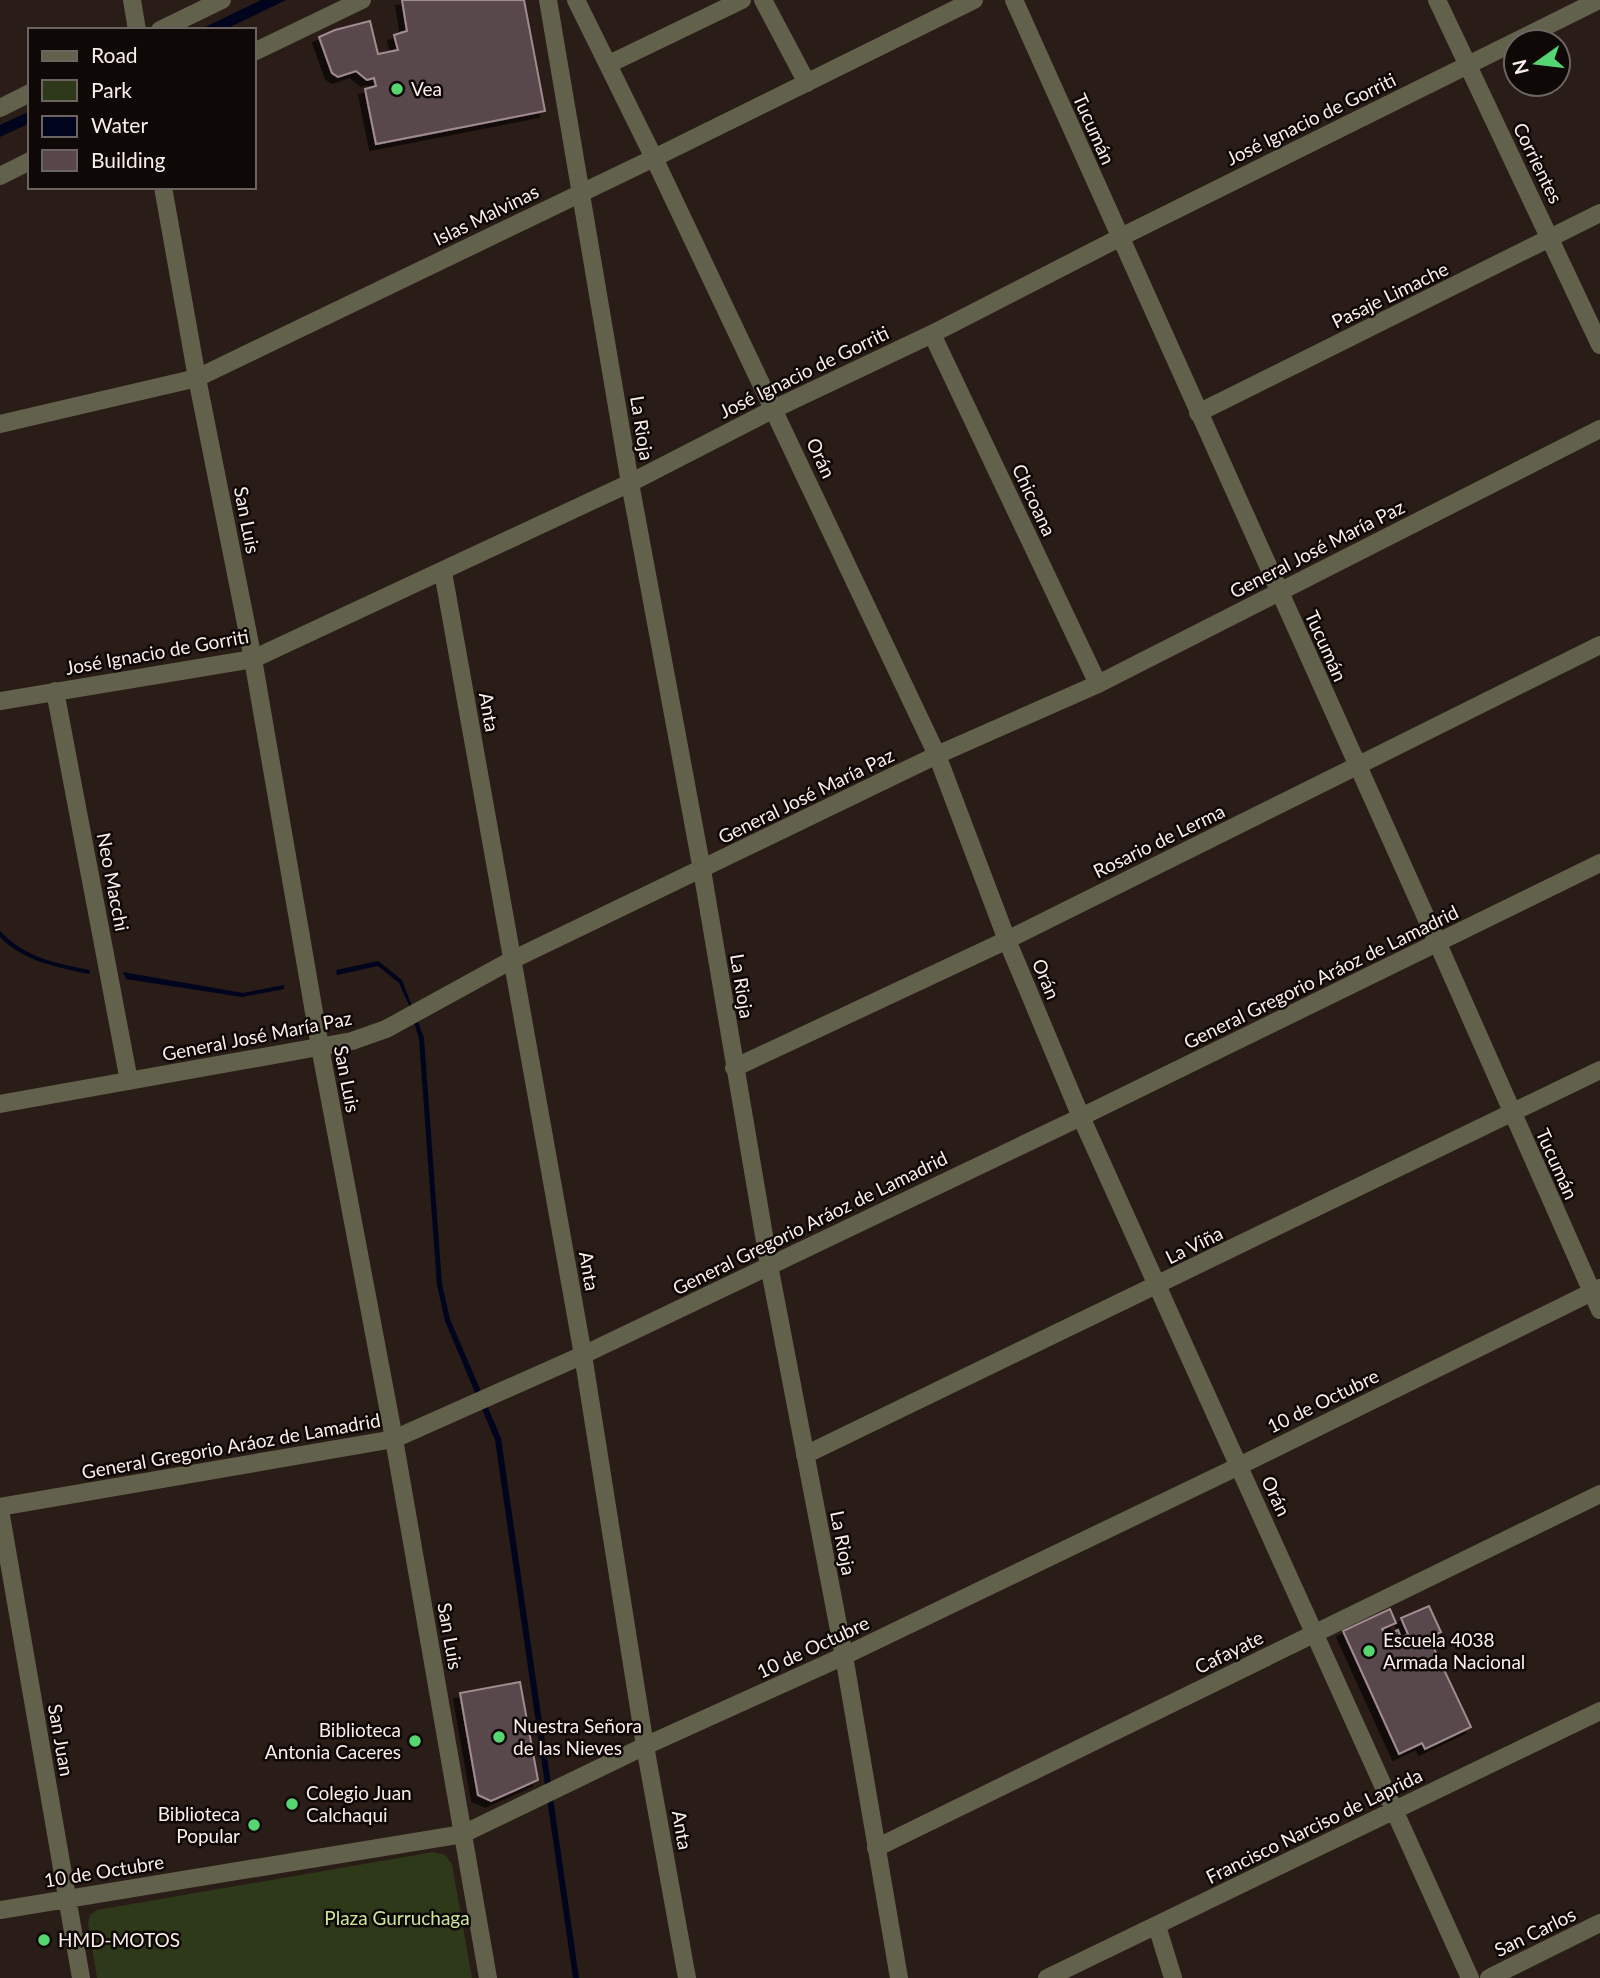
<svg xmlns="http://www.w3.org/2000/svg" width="1600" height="1978" font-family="Lato,sans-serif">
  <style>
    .green { fill: #2e391a }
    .water { fill: #00051d }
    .building { fill: #58464b; stroke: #a08b91; stroke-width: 2; filter: url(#shadow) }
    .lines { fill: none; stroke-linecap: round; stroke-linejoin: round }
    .minor { stroke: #62624c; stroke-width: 18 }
    .tertiary { stroke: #62624c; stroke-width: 18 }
    .poi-dot { fill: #55d671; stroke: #0e0806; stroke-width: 2.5 }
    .labels { text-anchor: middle; stroke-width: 5; stroke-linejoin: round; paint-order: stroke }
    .poi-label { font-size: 19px; fill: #f9eeea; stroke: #0e0806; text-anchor: start }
    .street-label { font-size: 19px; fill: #f9eeea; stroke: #0e0806 }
    .park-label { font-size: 19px; fill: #cbe79a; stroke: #0e0806 }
  </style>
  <defs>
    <filter id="shadow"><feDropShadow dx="-6" dy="6" stdDeviation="0" flood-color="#0009"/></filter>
  </defs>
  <rect width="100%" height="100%" fill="#2a1c16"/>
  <!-- green -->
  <path class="green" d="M433 1852 445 1855 452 1864 472 1978H97L88 1923 90 1915 97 1910Z"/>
  <!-- water -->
  <path class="water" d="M261 0H286L224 30H199Z
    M30 111V123L0 137V125Z
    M0 931C26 958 54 963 90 970L89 974C57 967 24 962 0 937Z
    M378 961 402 980 424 1038 442 1284 450 1319 501 1438 579 1978H573L495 1440 445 1321 437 1285 419 1039 409 1005 399 983 378 966 337 975 336 970Z
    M123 972 243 993 284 985V989L242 997 126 979Z"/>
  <!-- building -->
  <path class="building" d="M402 0H524L545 111 376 144 365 89 376 86 374 78 367 80 356 71 338 77 332 73 319 37 335 30 370 21 378 54 398 50 394 35 407 31Z
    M1429 1606 1441 1632 1429 1638 1471 1727 1425 1749 1422 1743 1399 1754 1343 1631 1390 1609 1396 1623 1382 1629 1386 1636 1398 1630 1401 1638 1408 1634 1401 1618Z
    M520 1682 538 1780 491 1801 478 1795 460 1693Z"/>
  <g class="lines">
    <!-- minor -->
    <path class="minor" d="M548 0 630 483 702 870 769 1265 844 1656 899 1978
      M576 0 654 158 937 755 1007 940 1081 1117 1470 1978
      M763 0 807 83
      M1014 0 1438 944 1600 1310
      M1437 0 1600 345
      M160 30 222 0
      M254 52 362 0
      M609 64 742 0
      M0 108 30 93
      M0 176 30 161
      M932 334 1098 684
      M1198 413 1600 213
      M0 424 197 378 654 158 974 0
      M443 572 583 1355 645 1746 687 1978
      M55 691 129 1081
      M0 701 253 659 630 483 774 409 932 334 1119 238 1599 0
      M734 1068 1007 940 1600 645
      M0 1104 352 1041 386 1029 512 960 937 755 1098 684 1600 429
      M805 1455 1600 1070
      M0 1507 394 1439 583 1355 1081 1117 1600 863
      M0 1510 81 1978
      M876 1848 1600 1494
      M0 1910 463 1834 645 1746 844 1656 1239 1466 1600 1288
      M1157 1926 1173 1978
      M1047 1978 1600 1711
      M1489 1978 1600 1923"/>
    <!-- tertiary -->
    <path class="tertiary" d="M132 0 137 30
      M163 187 197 378 253 659 320 1047 394 1439 488 1978"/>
  </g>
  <!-- markers -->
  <g class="poi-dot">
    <circle cx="397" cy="89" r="7"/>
    <circle cx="1369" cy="1651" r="7"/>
    <circle cx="499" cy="1737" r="7"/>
    <circle cx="415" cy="1741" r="7"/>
    <circle cx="292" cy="1804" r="7"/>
    <circle cx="254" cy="1825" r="7"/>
    <circle cx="44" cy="1940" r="7"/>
  </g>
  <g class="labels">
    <!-- poi labels -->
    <g class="poi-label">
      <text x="411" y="96">Vea</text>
      <text x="1383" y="1647">Escuela 4038<tspan x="1383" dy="22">Armada Nacional</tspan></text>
      <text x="513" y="1733">Nuestra Señora<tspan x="513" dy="22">de las Nieves</tspan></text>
      <text x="401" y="1737" text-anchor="end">Biblioteca<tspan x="401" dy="22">Antonia Caceres</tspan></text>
      <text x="306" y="1800">Colegio Juan<tspan x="306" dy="22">Calchaqui</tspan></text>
      <text x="240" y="1821" text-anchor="end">Biblioteca<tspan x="240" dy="22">Popular</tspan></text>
      <text x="58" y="1947">HMD-MOTOS</text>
    </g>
    <!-- street labels -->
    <g class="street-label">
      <text transform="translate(1311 119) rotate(-26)" y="7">José Ignacio de Gorriti</text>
      <text transform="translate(1094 129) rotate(66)" y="7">Tucumán</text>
      <text transform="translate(1538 163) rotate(64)" y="7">Corrientes</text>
      <text transform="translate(486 215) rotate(-26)" y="7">Islas Malvinas</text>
      <text transform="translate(1390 295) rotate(-26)" y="7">Pasaje Limache</text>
      <text transform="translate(804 372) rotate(-26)" y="7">José Ignacio de Gorriti</text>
      <text transform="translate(642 428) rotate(81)" y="7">La Rioja</text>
      <text transform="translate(821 458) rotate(65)" y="7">Orán</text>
      <text transform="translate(1034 500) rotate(65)" y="7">Chicoana</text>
      <text transform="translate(247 520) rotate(79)" y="7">San Luis</text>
      <text transform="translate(1317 549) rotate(-27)" y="7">General José María Paz</text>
      <text transform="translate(1326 646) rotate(66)" y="7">Tucumán</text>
      <text transform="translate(157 652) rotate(-10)" y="7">José Ignacio de Gorriti</text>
      <text transform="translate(489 712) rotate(80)" y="7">Anta</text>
      <text transform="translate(806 796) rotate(-26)" y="7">General José María Paz</text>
      <text transform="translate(1159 841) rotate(-26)" y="7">Rosario de Lerma</text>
      <text transform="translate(113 882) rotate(79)" y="7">Neo Macchi</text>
      <text transform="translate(1321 977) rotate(-26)" y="7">General Gregorio Aráoz de Lamadrid</text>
      <text transform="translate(1046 979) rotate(67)" y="7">Orán</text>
      <text transform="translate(742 986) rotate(81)" y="7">La Rioja</text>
      <text transform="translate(257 1036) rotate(-11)" y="7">General José María Paz</text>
      <text transform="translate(347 1079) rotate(79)" y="7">San Luis</text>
      <text transform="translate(1557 1164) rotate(66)" y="7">Tucumán</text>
      <text transform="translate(810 1223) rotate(-26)" y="7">General Gregorio Aráoz de Lamadrid</text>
      <text transform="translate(1194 1245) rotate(-26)" y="7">La Viña</text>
      <text transform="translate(589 1271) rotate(80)" y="7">Anta</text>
      <text transform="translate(1323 1401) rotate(-26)" y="7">10 de Octubre</text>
      <text transform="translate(231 1446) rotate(-10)" y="7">General Gregorio Aráoz de Lamadrid</text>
      <text transform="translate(1276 1496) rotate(65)" y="7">Orán</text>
      <text transform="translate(843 1543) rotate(79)" y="7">La Rioja</text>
      <text transform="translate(450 1636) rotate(80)" y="7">San Luis</text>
      <text transform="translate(813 1647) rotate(-25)" y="7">10 de Octubre</text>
      <text transform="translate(1229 1652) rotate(-26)" y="7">Cafayate</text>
      <text transform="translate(61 1740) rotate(80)" y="7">San Juan</text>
      <text transform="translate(1314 1826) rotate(-26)" y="7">Francisco Narciso de Laprida</text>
      <text transform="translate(682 1830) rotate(80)" y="7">Anta</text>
      <text transform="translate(104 1871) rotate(-9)" y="7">10 de Octubre</text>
      <text transform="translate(1535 1932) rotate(-26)" y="7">San Carlos</text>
    </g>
    <!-- park labels -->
    <g class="park-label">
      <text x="397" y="1925">Plaza Gurruchaga</text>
    </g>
  </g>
  <!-- legend -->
  <rect x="28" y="28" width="228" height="161" fill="#0e0806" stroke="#6c6461" stroke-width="2"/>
  <rect x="42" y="51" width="35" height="10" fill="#62624c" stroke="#6c6461" stroke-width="2"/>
  <text x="91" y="63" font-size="21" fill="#f9eeea">Road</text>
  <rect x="42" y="80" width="35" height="21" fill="#2e391a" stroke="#6c6461" stroke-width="2"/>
  <text x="91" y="98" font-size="21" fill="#f9eeea">Park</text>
  <rect x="42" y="116" width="35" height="21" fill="#00051d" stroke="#6c6461" stroke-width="2"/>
  <text x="91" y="133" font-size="21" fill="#f9eeea">Water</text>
  <rect x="42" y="150" width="35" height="21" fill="#58464b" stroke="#6c6461" stroke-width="2"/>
  <text x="91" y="168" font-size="21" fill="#f9eeea">Building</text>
  <!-- north arrow -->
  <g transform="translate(1537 63) rotate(256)"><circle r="33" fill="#0e0806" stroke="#6c6461" stroke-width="2"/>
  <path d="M0-5L12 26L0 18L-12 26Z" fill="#55d671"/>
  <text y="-10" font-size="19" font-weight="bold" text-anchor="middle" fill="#f9eeea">N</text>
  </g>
</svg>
